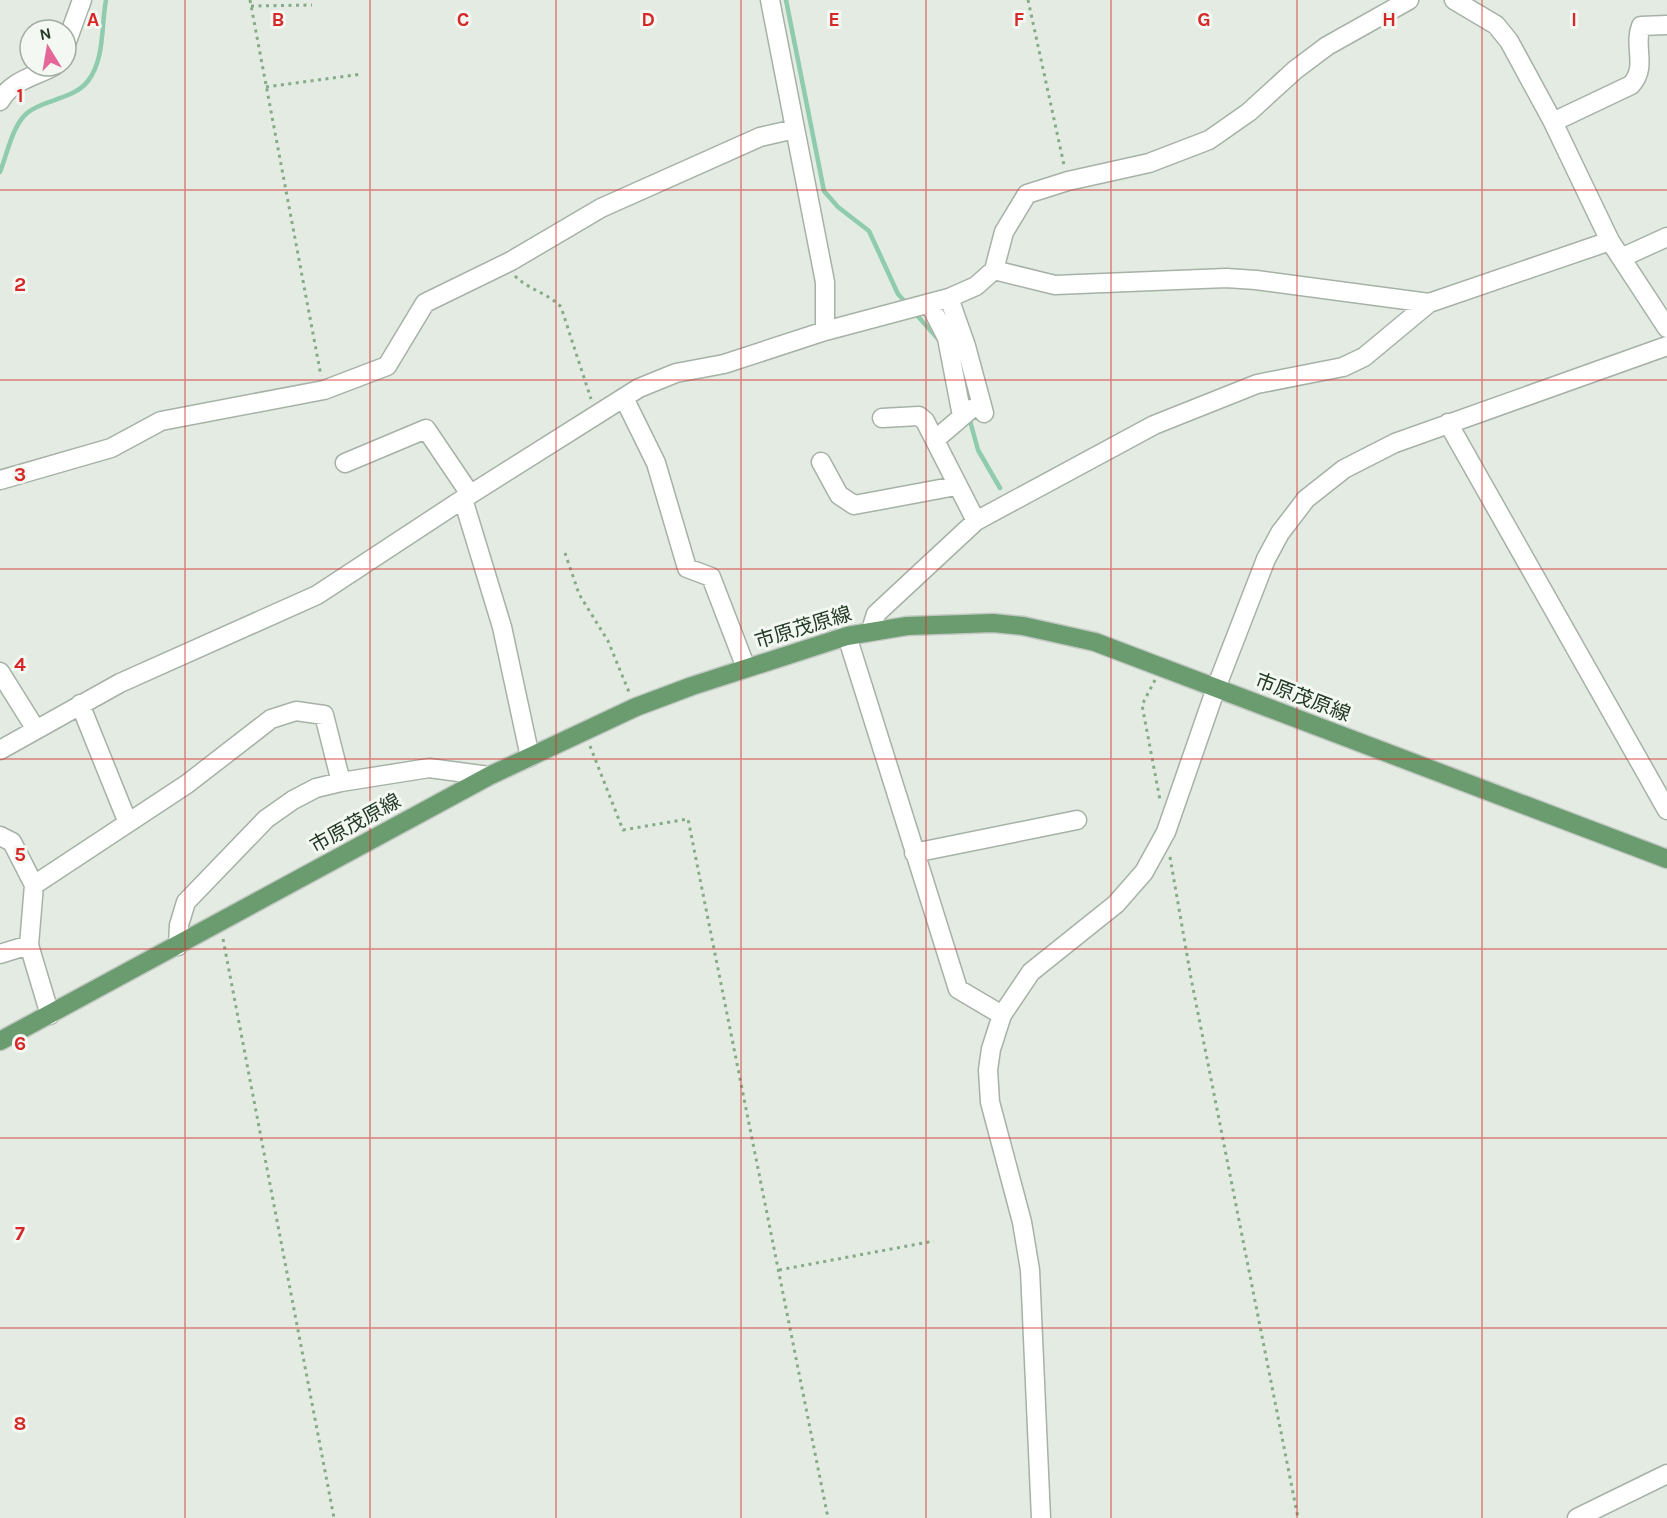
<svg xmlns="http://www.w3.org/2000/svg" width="1667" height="1518" font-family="Karla,'Noto Sans JP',sans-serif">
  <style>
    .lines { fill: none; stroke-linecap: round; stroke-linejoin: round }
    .stream { stroke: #8fcbad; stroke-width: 4.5 }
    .minor-casing { stroke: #a6b2a6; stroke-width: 21 }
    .major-casing { stroke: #c2c8c2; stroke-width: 21 }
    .path { stroke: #85ab87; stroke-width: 3; stroke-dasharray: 3 4.5; stroke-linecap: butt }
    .minor { stroke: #fff; stroke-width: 18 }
    .major { stroke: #6a9c6f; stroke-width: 18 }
    .grid { fill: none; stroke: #d62828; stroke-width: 1.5; stroke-opacity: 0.55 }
    .labels { text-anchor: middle; stroke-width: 6; stroke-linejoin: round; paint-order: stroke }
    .street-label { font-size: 20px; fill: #243a26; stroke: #f3f8f2 }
    .grid-label { font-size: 20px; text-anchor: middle; font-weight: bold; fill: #d62828; stroke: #f3f8f2; stroke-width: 6; stroke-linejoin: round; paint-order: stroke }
  </style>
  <rect width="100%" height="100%" fill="#e3ebe2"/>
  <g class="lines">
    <!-- stream -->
    <path class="stream" d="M786 0 824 191 838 207 869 231 898 294 907 304
      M0 172C7 155 12 126 27 113 44 99 73 100 88 81 105 59 101 26 106 0
      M915 313 939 340
      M969 417 978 450 1000 488"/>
    <defs>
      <path id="minor" d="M770 0 825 282V331
        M1454 0 1496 25 1509 41 1553 122 1610 241 1667 328
        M66 44 82 0
        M0 101C12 80 34 77 54 66
        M1553 122 1631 85C1648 67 1633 46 1641 26L1667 25
        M1621 258 1667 237
        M994 270 1055 285 1226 278 1256 280 1429 303
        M949 298 966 346 984 413
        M929 303 947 338 962 416
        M624 398 656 463 687 568 711 577 746 668
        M882 418 919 416 925 421 976 521
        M1448 423 1667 810
        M936 439 971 409
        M821 462 839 495 854 505 956 486
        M345 463 426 429 470 494
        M0 480 111 448 161 421 324 390 387 366 425 303 511 261 601 208 760 137 795 129
        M463 499 502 627 530 757
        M871 630 876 614 976 521 1154 425 1257 384 1343 367 1364 357 1429 303 1610 241
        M847 636 958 989 1002 1015
        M0 672 35 728
        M80 704 128 823
        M0 750 120 683 317 595 463 499 639 388 676 373 724 364 825 331 949 298 976 286 994 270 1004 232 1027 194 1068 181 1149 163 1209 140 1249 112 1295 70 1327 46 1409 0
        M0 836 12 842 34 885
        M914 853 1077 820
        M178 946 179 925 186 902 266 819 293 800 316 788 341 782 429 768 489 776
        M0 954 29 945
        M50 1015 29 945 34 885 187 784 271 719 296 711 324 715 341 782
        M1041 1518 1030 1270 1022 1222 990 1102 988 1070 991 1049 1002 1015 1031 972 1116 904 1144 872 1166 832 1216 688 1266 559 1280 533 1306 499 1344 469 1395 443 1667 346
        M1577 1518 1667 1474"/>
      <path id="major" d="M0 1041 489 776 636 707 692 686 847 636 907 626 993 623 1023 626 1095 642 1667 859"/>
    </defs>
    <!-- minor casing -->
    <use href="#minor" class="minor-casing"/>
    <!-- major casing -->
    <use href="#major" class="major-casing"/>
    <!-- path -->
    <path class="path" d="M250 0 321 376
      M1028 0 1064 165
      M251 6 312 5
      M266 87 362 74
      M515 276C529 290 548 293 561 307L591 399
      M565 553 579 594 608 641 629 692
      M1155 680 1142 705 1160 800
      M590 746 623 830 688 819 828 1518
      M1170 857 1191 978 1298 1518
      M223 939 334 1518
      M779 1270 934 1241"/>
    <!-- minor -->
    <use href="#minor" class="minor"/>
    <!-- major -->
    <use href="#major" class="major"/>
  </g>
  <!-- grid -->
  <path class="grid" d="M185 0V1518M370 0V1518M556 0V1518M741 0V1518M926 0V1518M1111 0V1518M1297 0V1518M1482 0V1518M0 190H1667M0 380H1667M0 569H1667M0 759H1667M0 949H1667M0 1138H1667M0 1328H1667"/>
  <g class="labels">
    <!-- street labels -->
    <g class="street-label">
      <text transform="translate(803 627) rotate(-17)" y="7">市原茂原線</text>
      <text transform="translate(1303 697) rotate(21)" y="7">市原茂原線</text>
      <text transform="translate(355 823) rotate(-29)" y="7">市原茂原線</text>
    </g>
  </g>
  <g class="grid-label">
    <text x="93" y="26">A</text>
    <text x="278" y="26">B</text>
    <text x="463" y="26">C</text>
    <text x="648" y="26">D</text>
    <text x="834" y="26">E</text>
    <text x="1019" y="26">F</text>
    <text x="1204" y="26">G</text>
    <text x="1389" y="26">H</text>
    <text x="1574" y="26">I</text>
    <text x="20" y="102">1</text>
    <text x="20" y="291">2</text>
    <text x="20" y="481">3</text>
    <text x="20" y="671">4</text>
    <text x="20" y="861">5</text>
    <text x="20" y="1050">6</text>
    <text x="20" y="1240">7</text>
    <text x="20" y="1430">8</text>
  </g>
  <!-- north arrow -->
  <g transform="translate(48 48) rotate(349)"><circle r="28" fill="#f3f8f2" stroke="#a0aca0" stroke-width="1.5"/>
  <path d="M0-4.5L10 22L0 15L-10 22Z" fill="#e56699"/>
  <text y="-9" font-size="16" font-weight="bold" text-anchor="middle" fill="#243a26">N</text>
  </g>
</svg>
